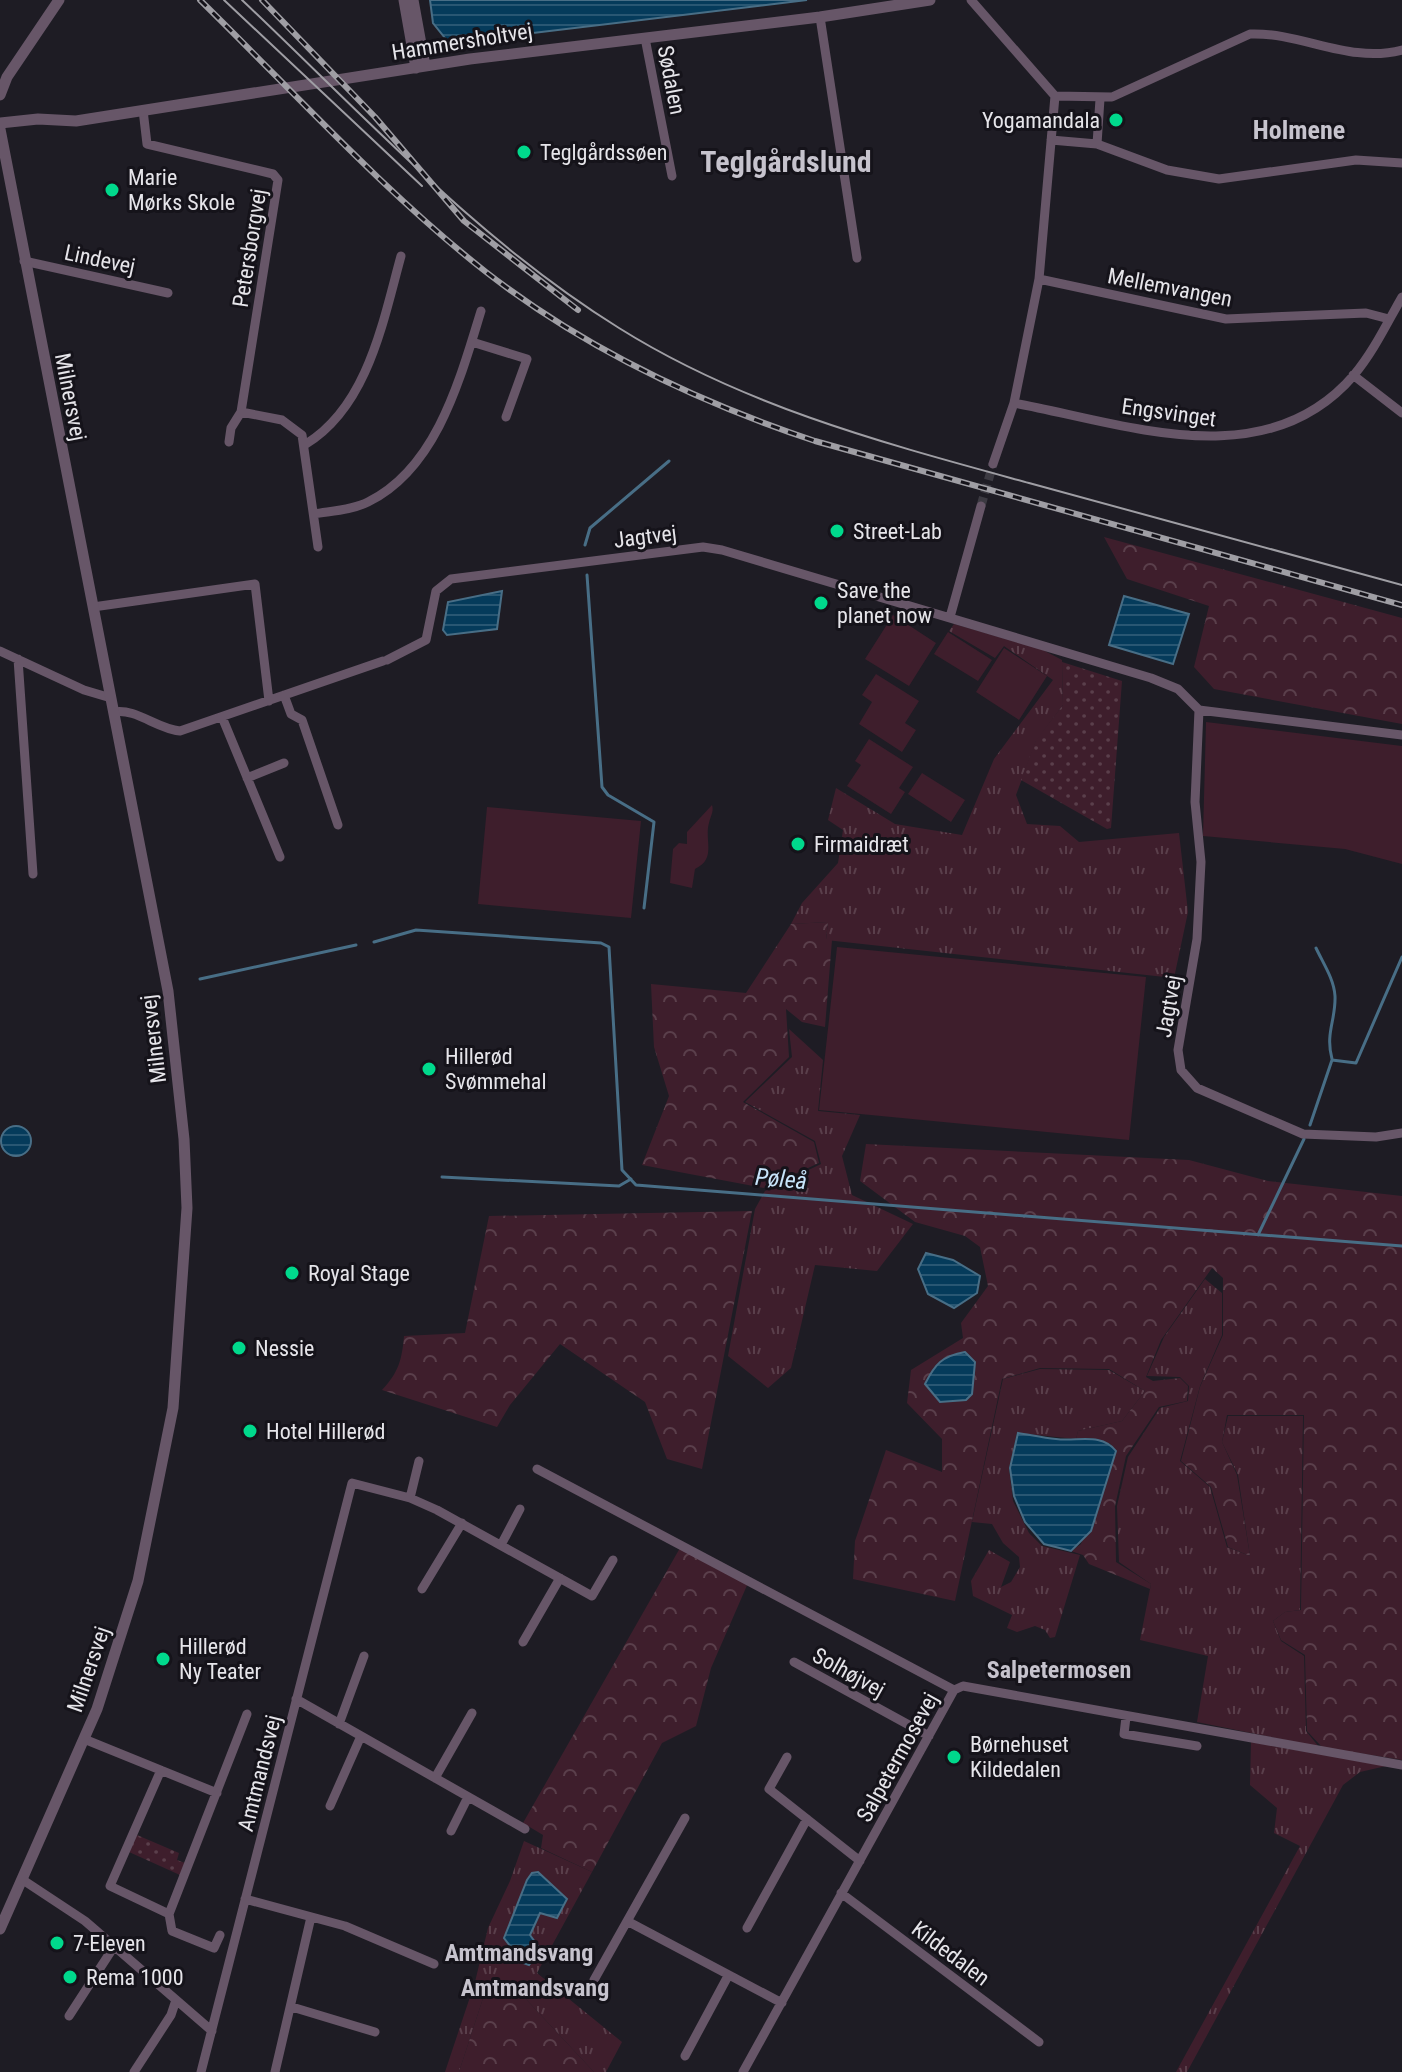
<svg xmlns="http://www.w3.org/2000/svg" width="1402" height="2072" font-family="'Roboto Condensed',sans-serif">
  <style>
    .grass { fill: url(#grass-tufts) }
    .forest { fill: url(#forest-crowns) }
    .park { fill: url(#park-dots) }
    .garden { fill: #3e1e2c }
    .water { fill: url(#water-rules); stroke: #486e86; stroke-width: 2 }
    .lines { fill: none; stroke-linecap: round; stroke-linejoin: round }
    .stream { stroke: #486e86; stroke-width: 3 }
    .minor-tunnel { stroke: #3c3a42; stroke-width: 9; stroke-dasharray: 9 4.5; stroke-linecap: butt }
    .minor { stroke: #675668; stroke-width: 9 }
    .tertiary { stroke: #675668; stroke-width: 11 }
    .tram { stroke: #9f9ea4; stroke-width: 2 }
    .rail-casing { stroke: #9f9ea4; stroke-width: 6 }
    .rail { stroke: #15131a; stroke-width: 3; stroke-dasharray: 9; stroke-linecap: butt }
    .poi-dot { fill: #00d98c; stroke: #15131a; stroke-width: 3 }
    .labels { text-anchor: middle; stroke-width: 6; stroke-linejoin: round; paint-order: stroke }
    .street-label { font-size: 22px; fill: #e6e5ea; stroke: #15131a }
    .poi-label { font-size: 22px; fill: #e6e5ea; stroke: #15131a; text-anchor: start }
    .water-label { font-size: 24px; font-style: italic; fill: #c8e5fb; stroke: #15131a }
    .neighbourhood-label { font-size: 24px; font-weight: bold; fill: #c6c3cd; stroke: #15131a }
    .quarter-label { font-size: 26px; font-weight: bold; fill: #c6c3cd; stroke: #15131a }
    .district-label { font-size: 30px; font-weight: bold; fill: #c6c3cd; stroke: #15131a }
  </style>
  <defs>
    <pattern id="grass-tufts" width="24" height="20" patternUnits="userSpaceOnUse" patternTransform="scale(2)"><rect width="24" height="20" fill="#3e1e2c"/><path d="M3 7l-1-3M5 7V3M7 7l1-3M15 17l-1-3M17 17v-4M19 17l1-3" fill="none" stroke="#5a3f4b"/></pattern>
    <pattern id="forest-crowns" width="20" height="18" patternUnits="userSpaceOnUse" patternTransform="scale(2)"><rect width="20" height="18" fill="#3e1e2c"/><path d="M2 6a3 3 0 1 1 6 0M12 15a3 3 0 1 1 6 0" fill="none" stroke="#5a3f4b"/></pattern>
    <pattern id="park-dots" width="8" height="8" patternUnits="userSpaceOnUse" patternTransform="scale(2)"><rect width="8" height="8" fill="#3e1e2c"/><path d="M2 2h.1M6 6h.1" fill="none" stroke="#5a3f4b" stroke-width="1.8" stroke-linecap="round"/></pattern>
    <pattern id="water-rules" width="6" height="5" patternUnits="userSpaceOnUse" patternTransform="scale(2)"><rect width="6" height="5" fill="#053b5b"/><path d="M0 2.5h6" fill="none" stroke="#295773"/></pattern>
  </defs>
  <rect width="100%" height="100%" fill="#1e1c24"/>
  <!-- grass -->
  <path class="grass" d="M954 624 1041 649 1062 660 1063 705 1036 741 1016 795 1027 824 1060 826 1079 842 1179 833 1188 912 1174 978 826 940 828 922 791 924 802 903 838 863 843 830 828 820 836 788 895 824 962 835 994 759 1053 680 1004 646 995 658 949 631Z
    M789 1029 823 1060 818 1111 860 1115 842 1156 852 1195 913 1224 877 1271 815 1265 791 1368 768 1388 728 1356 755 1209 765 1191 821 1164 815 1141 745 1102 792 1057Z
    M1205 1279 1222 1293V1335L1200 1386 1180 1461 1210 1487 1227 1547 1250 1556 1238 1475 1222 1442 1228 1416H1303L1300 1610 1285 1612 1273 1621 1281 1641 1304 1656 1306 1731 1319 1747 1197 1722 1208 1656 1140 1640 1151 1584 1119 1562 1117 1506 1128 1457 1160 1408 1188 1401 1189 1386 1180 1377 1147 1376 1164 1337Z
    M1040 1369 1109 1370 1145 1391 1122 1421 1078 1431 1076 1439 1017 1433 1009 1468 1013 1501 1029 1533 1042 1546 1080 1555 1055 1637 1050 1638 1045 1630 1035 1626 1017 1632 1007 1628 1012 1615 973 1596 971 1581 989 1550 1010 1562 1001 1587 1011 1582 1020 1567 1019 1557 1003 1543 992 1524 972 1522 1003 1379Z
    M1251 1742 1386 1766 1360 1772 1343 1785 1187 2072H1176L1300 1846 1274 1833 1277 1808 1250 1785Z
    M524 1841 592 1872 537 1973 622 2042 606 2072H594L509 1981 487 1986 459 2072H445L475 1982 488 1928 510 1881Z"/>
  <!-- forest -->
  <path class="forest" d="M1104 537 1402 618V724L1214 689 1194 667 1209 606 1127 579Z
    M828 922 826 939 832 940 825 1027 802 1022 786 1009 789 1057 743 1102 814 1142 819 1163 764 1188 642 1165 669 1096 654 1047 651 984 746 993 791 924Z
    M866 1144 1189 1160 1268 1181 1402 1196V1760L1322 1747 1307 1731 1305 1655 1281 1640 1273 1621 1285 1612 1301 1610 1304 1415H1227L1222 1442 1237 1475 1250 1556 1228 1547 1211 1487 1181 1461 1200 1387 1223 1335V1278L1212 1268 1161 1340 1146 1377 1153 1381 1180 1378 1188 1386 1187 1401 1159 1407 1126 1456 1115 1506 1116 1562 1151 1584 1150 1589 1089 1564 1083 1555 1071 1551 1081 1544 1111 1444 1091 1438 1076 1439 1078 1431 1122 1421 1145 1391 1109 1369 1040 1368 1002 1379 955 1601 853 1579 855 1541 886 1450 942 1472V1439L907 1403 911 1370 963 1338 961 1323 988 1286 980 1247 965 1236 915 1222 860 1181Z
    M752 1211 702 1469 667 1459 645 1402 560 1344 510 1405 497 1427 382 1390C399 1372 402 1359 404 1336L465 1333 489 1216Z
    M680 1548 748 1583 711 1668 696 1726 662 1743 592 1872 541 1848 543 1835 523 1823Z
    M509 1981 594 2072H459L487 1986Z"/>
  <!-- park -->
  <path class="park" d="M1062 662 1122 681 1111 828 1107 829 1021 780 1036 740 1063 705Z
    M137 1835 179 1853 177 1860 185 1863 180 1875 129 1852Z"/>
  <!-- garden -->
  <path class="garden" d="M893 615 936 643 909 686 865 659Z
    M948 632 992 660 978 681 934 654Z
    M1004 648 1047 676 1019 720 976 692Z
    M876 674 919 701 905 723 916 730 902 752 859 724 872 702 862 695Z
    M1206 722 1402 746V864L1345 849 1203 836Z
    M869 739 913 767 899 788 905 792 891 814 847 786 861 765 855 761Z
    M922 773 965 800 951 822 908 794Z
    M712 805C714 811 711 815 709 823 704 840 717 859 695 869L692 888 670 883 673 849 679 843 687 844V832Z
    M487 807 641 821 631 918 478 904Z
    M837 947 1146 977 1129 1140 819 1110Z"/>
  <!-- water -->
  <path class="water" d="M430 0H807L449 43 433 23Z
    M502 591 497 629 447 635 443 630 448 602Z
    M1124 596 1189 614 1173 664 1109 645Z
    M1 1141a15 15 0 1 1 30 0a15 15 0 1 1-30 0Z
    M926 1253 953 1260 980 1276 977 1293 954 1308 928 1294 918 1269Z
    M965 1352 975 1362 972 1394 966 1400 940 1402 925 1384C935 1364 942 1356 965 1352Z
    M1018 1433C1031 1435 1043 1438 1056 1439 1077 1442 1101 1432 1116 1451L1091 1531 1071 1551 1044 1544 1025 1522 1014 1496 1010 1468Z
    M538 1872 567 1899 557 1918 540 1913 530 1935 540 1949 529 1965 523 1963 504 1938 527 1880 532 1873Z"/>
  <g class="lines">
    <!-- stream -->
    <path class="stream" d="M585 545 590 528 669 461
      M587 575 602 787 608 795 654 822 644 908
      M374 942 416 930 601 943 609 947 622 1170 636 1185 1402 1246
      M1316 948C1323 963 1334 979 1335 996 1336 1020 1325 1033 1332 1059
      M200 979 356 945
      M1310 1125 1332 1060 1356 1063 1402 957
      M442 1177 619 1186 631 1179
      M1258 1235 1304 1139"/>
    <!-- minor-tunnel -->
    <path class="minor-tunnel" d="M981 506 993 464"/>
    <!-- minor -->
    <path class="minor" d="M971 0 1055 96 1039 279 1014 403 993 464
      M820 17 857 258
      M645 38 672 176
      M1055 96 1112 97 1250 34C1302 32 1349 64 1402 50
      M143 110 147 144 273 174 278 180 241 412 231 428 229 442
      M1051 140 1097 144 1167 170 1219 179 1356 160 1402 163
      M1097 144 1100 99
      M24 261 168 293
      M1039 279 1226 319 1366 313 1389 319
      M472 342 527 359 506 417
      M1353 375 1402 413
      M1014 403C1126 424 1266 478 1354 375 1374 351 1387 323 1402 297
      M241 412 282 420 302 435 318 547
      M306 444C368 406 383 321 401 256
      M314 514C331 511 352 510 368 502 437 468 460 379 481 311
      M93 607 255 584 269 701
      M950 617 981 506
      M0 651 84 690 111 698
      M18 659 33 874
      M387 660 426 640 436 591 451 579 703 547 722 550 1151 678 1178 689 1199 710 1402 735
      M284 695 291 714 302 720 338 825
      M1199 710 1195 802 1201 862 1197 939 1178 1050 1181 1070 1197 1088 1303 1134 1376 1137 1402 1133
      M114 712C136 708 157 729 180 731L383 661
      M222 717 280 857
      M247 778 284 763
      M537 1469 954 1690
      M410 1498 419 1461
      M501 1545 520 1509
      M422 1589 462 1523
      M523 1642 560 1578
      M794 1662 929 1736
      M296 1699 525 1829
      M1126 1717 1124 1734 1197 1746
      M339 1724 364 1656
      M84 1739 217 1793
      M787 1757 769 1789 860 1861
      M161 1770 110 1886 169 1914 247 1714
      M435 1778 472 1713
      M330 1806 361 1736
      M451 1831 468 1797
      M23 1880 85 1921 212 2031
      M841 1893 1039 2042
      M245 1899 345 1926 434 1964
      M169 1914 172 1931 214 1948 220 1935
      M627 1921 782 2003
      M747 1928 807 1819
      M594 1980 685 1818
      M292 2007 375 2032
      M69 2016 115 1945
      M685 2056 728 1976
      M134 2072 171 2015 176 2000
      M201 2072 352 1483 410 1498 437 1510 592 1596 613 1560
      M275 2072 311 1917
      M743 2072 954 1690 963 1686 1402 1765"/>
    <!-- tertiary -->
    <path class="tertiary" d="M404 0 416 68
      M413 0 425 66
      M0 95 7 77 59 0
      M0 123 38 119 76 121 470 59 820 17 930 0
      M0 129 168 991 184 1139 187 1208 173 1408 138 1581 97 1709 0 1929"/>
    <!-- tram -->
    <path class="tram" d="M224 0 422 186
      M242 0C363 114 477 240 619 328 745 407 887 444 1029 483 1153 517 1278 551 1402 585"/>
    <defs>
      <path id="rail" d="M200 0C293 91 384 192 486 272 584 348 698 402 815 441L1402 605
        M262 0 375 117 464 221 578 310"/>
    </defs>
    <!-- rail casing -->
    <use href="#rail" class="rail-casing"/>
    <!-- rail -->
    <use href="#rail" class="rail"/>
  </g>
  <!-- markers -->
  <g class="poi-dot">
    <circle cx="1116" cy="120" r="8"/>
    <circle cx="524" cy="152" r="8"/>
    <circle cx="112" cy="190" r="8"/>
    <circle cx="837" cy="531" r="8"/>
    <circle cx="821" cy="603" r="8"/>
    <circle cx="798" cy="844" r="8"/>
    <circle cx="429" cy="1069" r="8"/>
    <circle cx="292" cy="1273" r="8"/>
    <circle cx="239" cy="1348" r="8"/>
    <circle cx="250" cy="1431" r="8"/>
    <circle cx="163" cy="1659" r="8"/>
    <circle cx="954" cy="1757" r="8"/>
    <circle cx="57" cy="1943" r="8"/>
    <circle cx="70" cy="1977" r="8"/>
  </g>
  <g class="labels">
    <!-- street labels -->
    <g class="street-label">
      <text transform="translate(462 41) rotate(-9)" y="8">Hammersholtvej</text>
      <text transform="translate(672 80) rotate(79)" y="8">Sødalen</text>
      <text transform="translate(249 248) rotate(-81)" y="8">Petersborgvej</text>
      <text transform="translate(100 259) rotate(12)" y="8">Lindevej</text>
      <text transform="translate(1170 287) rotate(11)" y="8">Mellemvangen</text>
      <text transform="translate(71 397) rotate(79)" y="8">Milnersvej</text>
      <text transform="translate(1169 412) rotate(8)" y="8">Engsvinget</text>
      <text transform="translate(645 536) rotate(-7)" y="8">Jagtvej</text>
      <text transform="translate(1168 1006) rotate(-80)" y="8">Jagtvej</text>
      <text transform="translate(153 1039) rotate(-97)" y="8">Milnersvej</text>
      <text transform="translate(88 1669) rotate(-71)" y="8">Milnersvej</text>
      <text transform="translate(849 1672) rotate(29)" y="8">Solhøjvej</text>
      <text transform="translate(897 1757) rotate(-61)" y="8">Salpetermosevej</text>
      <text transform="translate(259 1773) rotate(-76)" y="8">Amtmandsvej</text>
      <text transform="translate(951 1953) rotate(37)" y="8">Kildedalen</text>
    </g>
    <!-- poi labels -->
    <g class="poi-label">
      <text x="1100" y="128" text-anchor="end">Yogamandala</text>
      <text x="540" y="160">Teglgårdssøen</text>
      <text x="128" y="185">Marie<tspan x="128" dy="25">Mørks Skole</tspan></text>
      <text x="853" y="539">Street-Lab</text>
      <text x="837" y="598">Save the<tspan x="837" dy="25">planet now</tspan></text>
      <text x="814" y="852">Firmaidræt</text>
      <text x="445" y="1064">Hillerød<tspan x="445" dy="25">Svømmehal</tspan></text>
      <text x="308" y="1281">Royal Stage</text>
      <text x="255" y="1356">Nessie</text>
      <text x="266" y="1439">Hotel Hillerød</text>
      <text x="179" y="1654">Hillerød<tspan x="179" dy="25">Ny Teater</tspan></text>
      <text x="970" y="1752">Børnehuset<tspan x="970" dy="25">Kildedalen</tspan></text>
      <text x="73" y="1951">7-Eleven</text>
      <text x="86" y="1985">Rema 1000</text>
    </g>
    <!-- water labels -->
    <g class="water-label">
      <text transform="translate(781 1179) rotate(5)" y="8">Pøleå</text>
    </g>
    <!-- neighbourhood labels -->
    <g class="neighbourhood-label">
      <text x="1059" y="1678">Salpetermosen</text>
      <text x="519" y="1961">Amtmandsvang</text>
      <text x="535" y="1996">Amtmandsvang</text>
    </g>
    <!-- quarter labels -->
    <g class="quarter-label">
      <text x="1299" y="139">Holmene</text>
    </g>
    <!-- district labels -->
    <g class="district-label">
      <text x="786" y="172">Teglgårdslund</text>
    </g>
  </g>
</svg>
